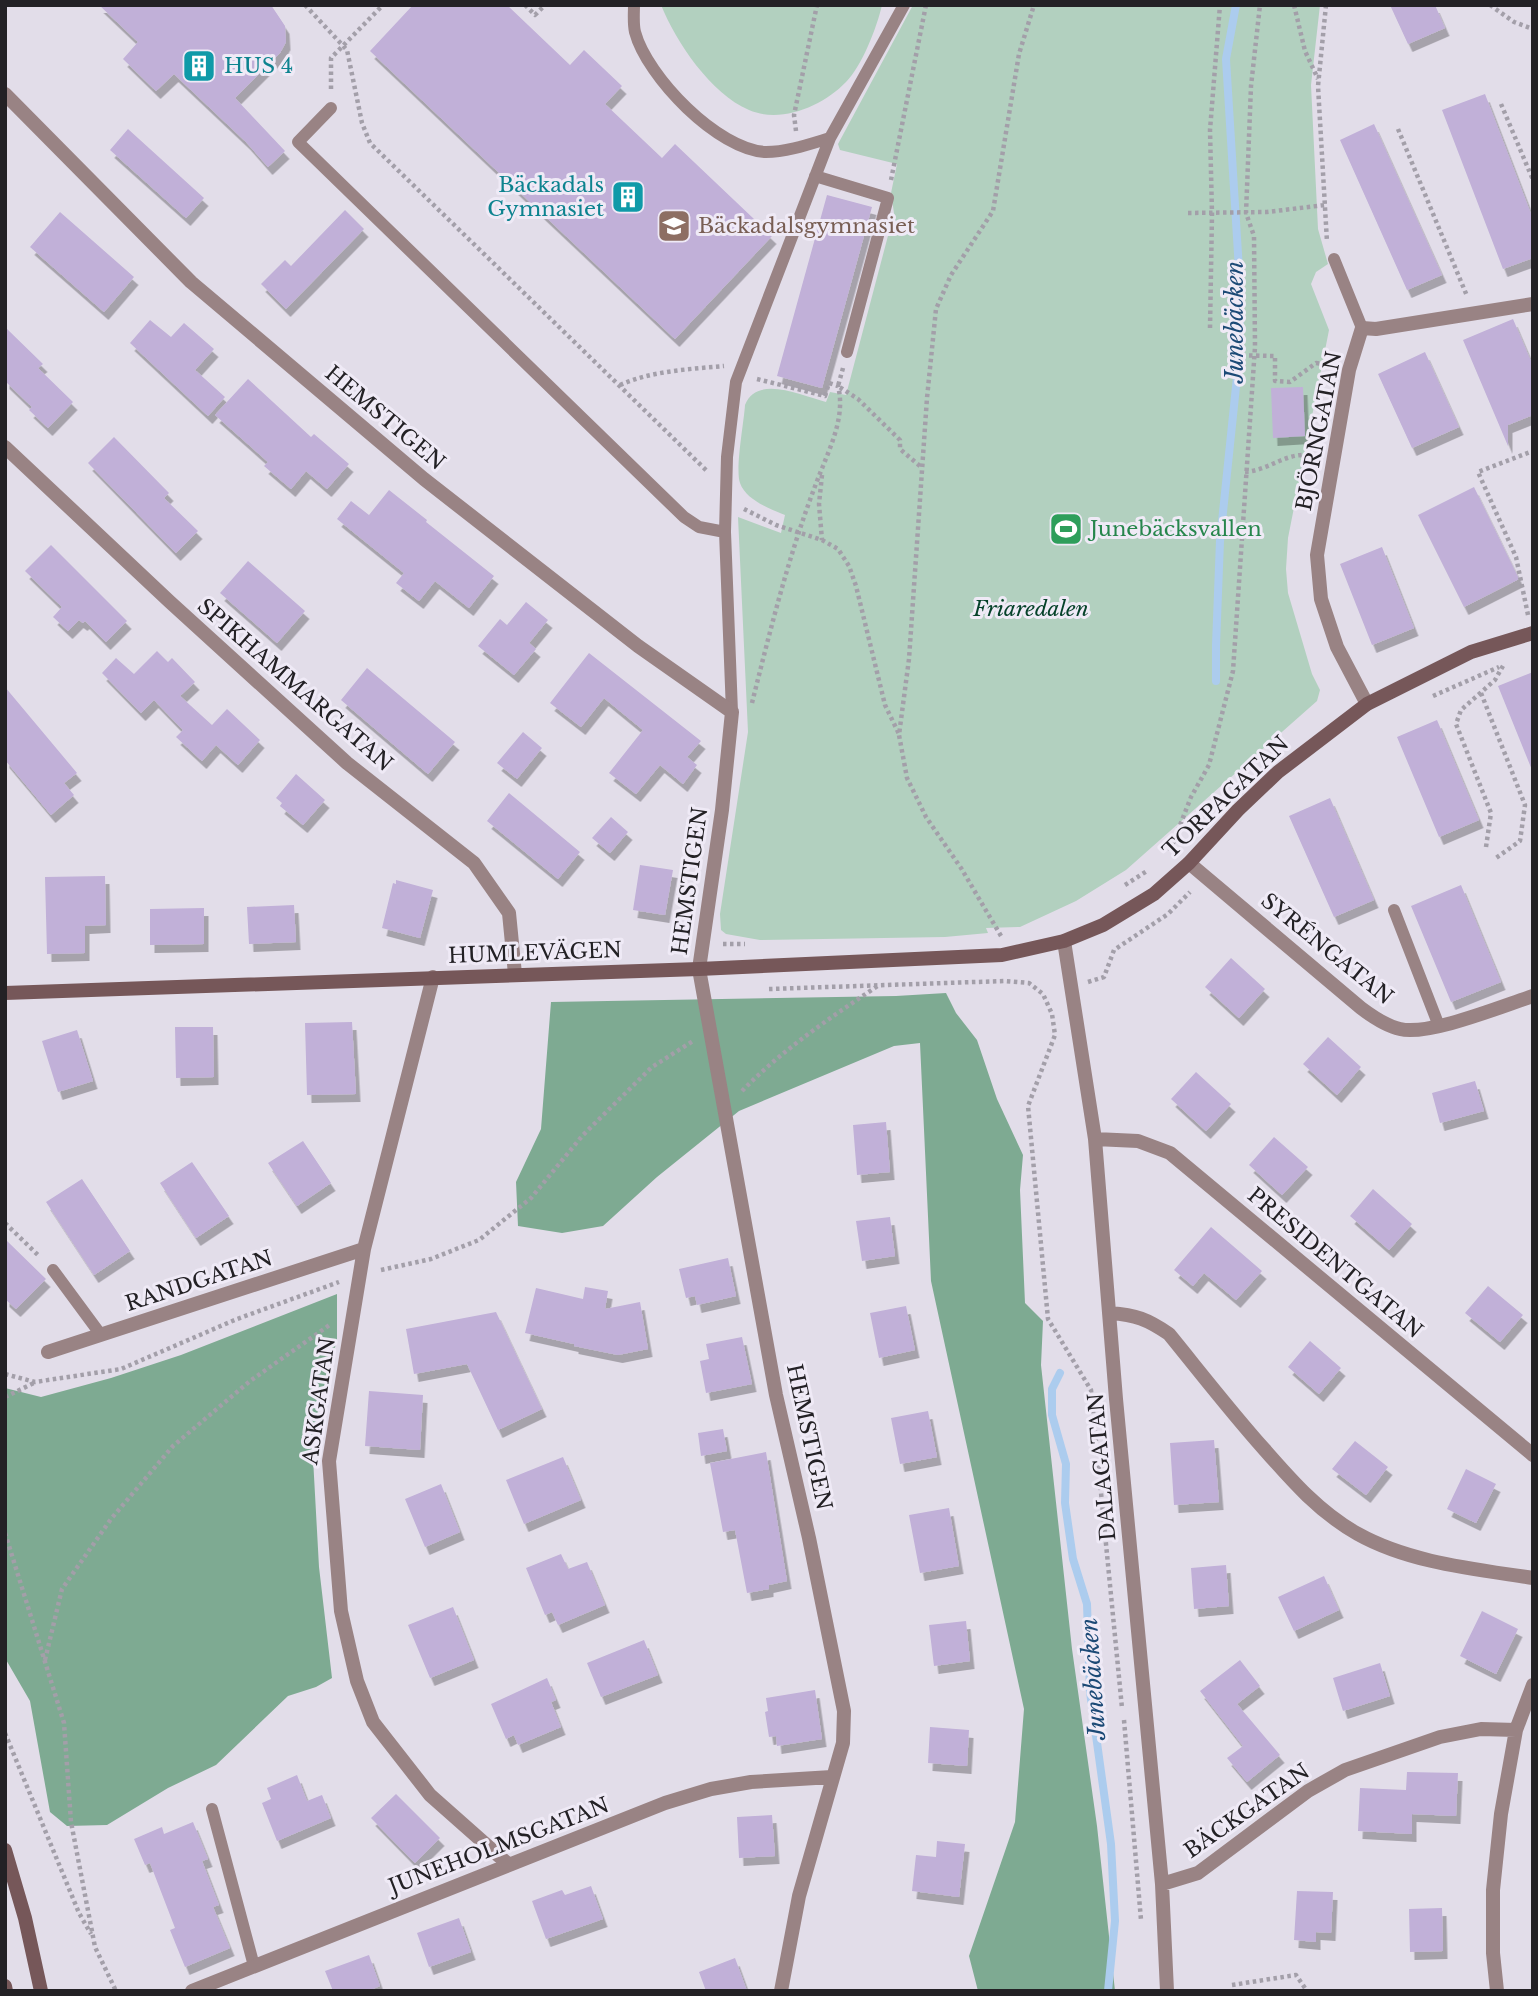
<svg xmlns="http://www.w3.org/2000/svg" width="1538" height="1996" font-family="'Libre Baskerville',serif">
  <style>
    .green { fill: #b2d0bf }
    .forest { fill: #7eaa92 }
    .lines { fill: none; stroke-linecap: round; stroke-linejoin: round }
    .stream { stroke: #acccee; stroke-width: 8 }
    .building { fill: #c1b0d8; filter: url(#shadow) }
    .path { stroke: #a39fa9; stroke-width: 4.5; stroke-dasharray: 3.5 3.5; stroke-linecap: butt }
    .lane { stroke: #998384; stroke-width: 12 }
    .street { stroke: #998384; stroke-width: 14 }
    .secondary { stroke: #765759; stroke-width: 14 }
    .labels { text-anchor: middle; stroke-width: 6; stroke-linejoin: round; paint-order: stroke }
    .culture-label { font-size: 21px; fill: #0d838f; stroke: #efeaf6; text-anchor: start }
    .education-label { font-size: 21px; fill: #785e54; stroke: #efeaf6; text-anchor: start }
    .street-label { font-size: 21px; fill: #232125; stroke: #efeaf6 }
    .leisure-label { font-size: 21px; fill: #27864d; stroke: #efeaf6; text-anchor: start }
    .park-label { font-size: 21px; font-style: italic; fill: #06422a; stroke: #efeaf6 }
    .water-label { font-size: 23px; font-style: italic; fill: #1c4a76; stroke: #efeaf6 }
  </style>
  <defs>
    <filter id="shadow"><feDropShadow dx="4.5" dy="8" stdDeviation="0" flood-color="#0004"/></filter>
  </defs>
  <rect width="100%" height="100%" fill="#e2dde9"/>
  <!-- green -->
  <path class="green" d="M661 5H882C877 27 862 66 846 82 823 106 781 124 749 110 711 94 676 42 661 5Z
    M913 5H1320L1311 85 1318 229 1328 264 1316 272 1311 284 1329 330 1288 538 1286 569 1288 593 1312 674 1320 690 1317 701 1126 870 1076 901 1020 927 986 928 988 933 945 937 760 940 726 934 721 930 720 914 748 732 738 517 781 533 785 515C770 509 746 500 740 483 735 469 744 422 745 405 757 374 802 396 826 402L830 392 846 395 894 213 891 193 897 164 840 150 838 144Z"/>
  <!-- forest -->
  <path class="forest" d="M946 993 956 1013 977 1040 997 1099 1023 1155 1020 1190 1025 1303 1043 1321 1041 1365 1072 1649 1097 1826 1115 1991H978L969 1956 1015 1822 1024 1709 931 1281 920 1043 894 1046 739 1111 657 1177 603 1226 562 1233 518 1226 516 1182 541 1129 551 1002 896 996Z
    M337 1294V1340L318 1409 313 1458 319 1567 332 1678 316 1687 288 1696 216 1765 168 1788 107 1825 67 1826 50 1812 30 1701 5 1658V1388L41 1397 111 1378 181 1355Z"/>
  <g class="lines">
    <!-- stream -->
    <path class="stream" d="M1216 681V645L1220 541 1240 348 1239 270 1226 59 1236 5
      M1060 1373 1052 1389V1415L1066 1464 1065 1503 1073 1559 1087 1604 1090 1692 1111 1844 1115 1921 1108 1991"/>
  </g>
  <!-- building -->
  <path class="building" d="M99 5H271L285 26 286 42 280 53 235 98 285 151 268 167 246 142 174 74 156 91 123 59 138 42Z
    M413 5H507L570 65 584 50 622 86 605 104 662 158 675 144 772 236 675 339 370 51Z
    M1390 5H1435L1445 28 1408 44Z
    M1485 94 1533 219V258L1503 269 1442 110Z
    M1374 124 1442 275 1407 290 1340 140Z
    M128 129 204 198 186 218 110 150Z
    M827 195 872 207 822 388 777 376Z
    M345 210 364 229 286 309 261 284 285 260 291 266Z
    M60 212 134 277 104 312 30 247Z
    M1513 319 1533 366V415L1508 425V446L1463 340Z
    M150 320 171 337 184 323 214 349 195 370 225 397 208 416 130 343Z
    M5 327 43 364 38 368 73 402 48 428 29 410 32 407 5 381Z
    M1425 352 1459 427 1412 448 1378 374Z
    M248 379 311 437 314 434 349 464 327 489 306 471 291 489 264 466 268 462 215 415Z
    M1303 387 1305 436 1273 438 1271 388Z
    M114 437 169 493 164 498 198 531 176 553 88 463Z
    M1474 487 1519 579 1464 607 1418 515Z
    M389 490 427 520 426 522 494 576 469 608 435 581 419 601 396 583 404 573 337 519 351 501 369 515Z
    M51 545 127 621 106 642 85 621 83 623 79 620 68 631 53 617 62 607 25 571Z
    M1382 547 1414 628 1372 645 1340 564Z
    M248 561 305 611 277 643 220 593Z
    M526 602 548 620 529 643 536 649 514 675 478 646 500 619 507 625Z
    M157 651 168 662 172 658 195 682 180 696 212 725 227 709 260 740 238 765 216 745 202 761 176 737 183 730 154 700 141 713 102 673 116 658 134 674Z
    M589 653 701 741 687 757 697 765 683 784 660 765 636 794 609 773 643 730 604 698 581 727 550 703Z
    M367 668 455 742 428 774 341 700Z
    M1533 672V769L1532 770 1498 686Z
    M5 687 77 773 64 783 74 795 51 815 5 760Z
    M1437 720 1479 820 1439 837 1397 737Z
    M523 732 542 748 517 779 497 763Z
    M296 774 325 800 303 825 280 806 282 803 276 798Z
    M509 793 580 852 558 879 487 821Z
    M1330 798 1374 900 1334 917 1289 816Z
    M611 817 628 832 610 853 592 838Z
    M640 865 673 870 665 915 633 910Z
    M105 876 106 925 85 926V953L47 954 45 877Z
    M396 880 433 890 420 938 382 928 393 883 396 884Z
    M1461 885 1501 982 1451 1002 1411 906Z
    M294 905 296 942 249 944 247 907Z
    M204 908V944L150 945V909Z
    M1231 958 1265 989 1239 1018 1205 987Z
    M352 1022 356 1094 307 1095 305 1023Z
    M175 1027H213L214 1077 176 1078Z
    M77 1030 93 1081 58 1092 42 1041Z
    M1328 1037 1361 1067 1337 1095 1303 1064Z
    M1196 1072 1231 1104 1206 1131 1171 1099Z
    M1475 1081 1484 1111 1440 1123 1432 1093Z
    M886 1122 890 1172 857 1175 853 1125Z
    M1274 1137 1308 1167 1282 1195 1249 1165Z
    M303 1141 331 1183 297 1206 268 1163Z
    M192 1162 229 1216 196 1238 160 1183Z
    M82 1179 130 1251 94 1275 46 1202Z
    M1373 1189 1412 1224 1389 1250 1350 1216Z
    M890 1217 895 1256 862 1261 856 1221Z
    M1211 1227 1262 1271 1236 1300 1204 1273 1193 1286 1174 1270Z
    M5 1239 46 1279 16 1309 5 1299Z
    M728 1258 736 1296 697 1305 695 1296 686 1298 679 1269Z
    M1488 1286 1523 1315 1500 1342 1465 1313Z
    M585 1287 608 1291 605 1309 640 1302 648 1349 618 1355 574 1346V1344L525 1333 536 1288 583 1299Z
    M906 1306 915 1350 879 1358 870 1313Z
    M496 1312 542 1409 498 1430 467 1364 414 1374 406 1329Z
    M742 1337 752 1384 706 1393 700 1361 709 1359 706 1344Z
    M1310 1341 1341 1368 1319 1394 1288 1367Z
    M369 1391 423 1395 420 1450 365 1446Z
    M928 1411 937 1457 900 1464 891 1418Z
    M723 1429 727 1451 701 1456 698 1433Z
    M1214 1440 1219 1502 1174 1505 1170 1443Z
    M1355 1441 1388 1467 1366 1495 1332 1469Z
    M766 1452 787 1581 769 1585V1589L747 1593 735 1530 723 1532 710 1463Z
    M563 1457 581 1500 524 1524 506 1480Z
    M1466 1469 1496 1484 1476 1523 1447 1509Z
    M441 1484 460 1532 425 1547 405 1499Z
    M949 1508 959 1566 920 1573 909 1515Z
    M561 1554 568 1569 587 1562 605 1605 558 1625 552 1612 545 1615 526 1568Z
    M1226 1565 1229 1606 1194 1609 1191 1568Z
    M1324 1576 1339 1610 1294 1631 1278 1597Z
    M453 1607 474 1660 430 1678 408 1625Z
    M1482 1611 1518 1629 1496 1674 1460 1656Z
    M966 1621 970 1661 934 1666 929 1625Z
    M644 1640 658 1675 601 1697 587 1663Z
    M1240 1660 1260 1686 1237 1704 1280 1755 1247 1782 1227 1758 1243 1746 1200 1691Z
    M1380 1663 1390 1696 1343 1711 1333 1678Z
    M547 1678 556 1700 551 1702 561 1727 518 1745 514 1735 506 1739 491 1704Z
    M815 1690 822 1739 777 1746 776 1736 769 1737 765 1712 768 1711 766 1698Z
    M930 1727 969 1730 967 1766 928 1763Z
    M1407 1772 1458 1773 1456 1816 1412 1814V1834L1358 1831 1360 1788 1406 1790Z
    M297 1775 307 1801 322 1795 331 1818 277 1841 262 1803 271 1799 267 1788Z
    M396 1794 440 1838 415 1863 371 1818Z
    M772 1815 775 1856 739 1858 737 1817Z
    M193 1822 208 1859 202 1861 219 1905 213 1907 230 1948 185 1967 170 1930 175 1928 150 1863 145 1865 134 1839 162 1827 164 1834Z
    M937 1841 965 1844 959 1897 912 1891 916 1855 936 1857Z
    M591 1886 603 1919 546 1939 532 1901 562 1890 565 1895Z
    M1297 1891 1333 1892 1331 1933 1316 1932V1942L1294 1940Z
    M1442 1908 1443 1951 1410 1952 1409 1909Z
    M459 1918 471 1952 429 1967 417 1933Z
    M369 1955 380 1986 368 1991H333L325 1971Z
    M735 1958 747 1991H706L699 1972Z"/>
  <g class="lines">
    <!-- path -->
    <path class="path" d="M305 5 347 50 362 123 370 143 708 472
      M525 5 535 15 545 5
      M1294 5 1305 51 1318 79
      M1326 5 1318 86 1327 242
      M1490 5 1514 22 1533 29
      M331 89V58L383 5
      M1501 104 1533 180
      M1398 129 1467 296
      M796 131 794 115 817 5
      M891 180 926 5
      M1188 213 1267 212 1325 205
      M1210 328 1212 214 1210 130 1220 5
      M1228 355 1275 356V381L1290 382 1316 363 1331 365
      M843 368 838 386 858 399 900 440V449L921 467
      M757 379 825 396 829 383 838 386C845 413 833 441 823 466
      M620 385C651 371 690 369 724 366
      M1245 472C1271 470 1288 450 1314 456
      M822 475 819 504 822 540
      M744 509 776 525 822 540 838 549 849 566 856 586 885 705 899 734
      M1528 615 1516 557 1478 472 1533 451
      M1481 693 1525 805 1520 841 1496 858
      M1433 696 1499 667
      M752 703C772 623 792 542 823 466
      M1486 847 1491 813 1456 724 1461 710 1495 680 1504 664
      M1170 851 1191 797 1209 765 1233 671 1255 347 1254 236 1246 213 1251 86 1260 5
      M1125 885 1147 871
      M1001 936 961 868 926 817 907 778 899 735 909 659 927 398 936 309 951 275 993 211 1019 54 1034 5
      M723 944H745
      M1088 982 1104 977 1114 950 1168 914 1190 892
      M769 989 1005 981 1029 983 1043 994 1052 1014 1055 1035 1028 1106 1048 1319 1091 1390 1122 1708
      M742 1091C783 1049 830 1018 879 985
      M5 1223 40 1257
      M381 1270 431 1259 479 1240 531 1198 583 1135 652 1067 693 1041
      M5 1374 35 1382 121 1369 237 1319 339 1282
      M5 1397 34 1383
      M5 1533 64 1723 71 1822 95 1947 116 1991
      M45 1660 62 1589 111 1519 173 1446 250 1381 331 1324
      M1124 1720 1141 1920
      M5 1733 79 1913 91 1934
      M1232 1985 1296 1975 1307 1991"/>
    <!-- lane -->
    <path class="lane" d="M634 5C634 13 633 24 635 32 647 77 718 150 766 152 787 152 810 144 830 138
      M331 108 298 142 684 517 699 527 725 532
      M815 176 888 198 847 352
      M1334 259 1362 328
      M732 712 725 532 727 457 736 382 830 138 904 5
      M1394 910 1439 1026
      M53 1270 101 1335
      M212 1809 254 1966"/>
    <!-- street -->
    <path class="street" d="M5 94 191 282 424 479 638 646 732 712 722 810 699 969 776 1395 809 1538 844 1711 843 1743 799 1896 781 1991
      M5 447 170 602 347 763 474 863 509 913 515 974
      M1367 704 1337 647 1321 599 1317 555 1349 370 1362 328 1376 329 1533 304
      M1189 863 1361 1008C1373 1017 1386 1026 1400 1029 1429 1036 1502 1006 1533 996
      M1064 941 1095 1139 1116 1399 1162 1884 1167 1991
      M433 977 364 1249 329 1461 341 1611 357 1681 373 1722 430 1795 508 1864
      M1095 1139 1138 1141 1170 1153 1533 1455
      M1110 1313C1136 1315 1147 1319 1169 1334 1200 1372 1231 1412 1264 1449 1292 1481 1320 1513 1358 1534 1410 1563 1475 1569 1533 1578
      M48 1352 364 1249
      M1162 1884 1198 1873 1308 1791 1345 1770 1440 1737 1481 1729 1516 1730
      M192 1991 665 1803 711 1789 751 1782 832 1777
      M1497 1991 1493 1953V1890L1501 1814 1516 1730 1533 1685"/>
    <!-- secondary -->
    <path class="secondary" d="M5 993 699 969 1002 955 1064 941 1103 925 1154 894 1189 863 1238 810 1278 772 1367 704 1471 652 1533 633
      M5 1850 25 1918 41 1991
      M5 1986 6 1991"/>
  </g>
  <!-- icons -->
  <defs>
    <symbol id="building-square" viewBox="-11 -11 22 22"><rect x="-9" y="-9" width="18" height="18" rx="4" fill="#0f9aa8" stroke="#efeaf6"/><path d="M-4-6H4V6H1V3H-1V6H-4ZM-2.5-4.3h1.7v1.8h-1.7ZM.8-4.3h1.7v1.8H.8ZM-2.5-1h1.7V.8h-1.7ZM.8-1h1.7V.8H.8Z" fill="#fff"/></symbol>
    <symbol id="school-square" viewBox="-11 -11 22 22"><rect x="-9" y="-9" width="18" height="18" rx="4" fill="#8d6e63" stroke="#efeaf6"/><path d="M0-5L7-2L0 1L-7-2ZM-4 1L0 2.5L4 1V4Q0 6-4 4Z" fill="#fff"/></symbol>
    <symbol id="stadium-square" viewBox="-11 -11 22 22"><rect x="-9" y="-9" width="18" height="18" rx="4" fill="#2e9e5b" stroke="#efeaf6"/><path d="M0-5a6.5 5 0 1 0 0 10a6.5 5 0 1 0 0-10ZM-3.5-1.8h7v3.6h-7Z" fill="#fff"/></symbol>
  </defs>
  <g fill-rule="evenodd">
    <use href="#building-square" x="180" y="47" width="38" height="38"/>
    <use href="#building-square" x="609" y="178" width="38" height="38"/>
    <use href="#school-square" x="655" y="207" width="38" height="38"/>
    <use href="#stadium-square" x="1047" y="510" width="38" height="38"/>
  </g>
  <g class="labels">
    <!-- culture labels -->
    <g class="culture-label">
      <text x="224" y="73">HUS 4</text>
      <text x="604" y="192" text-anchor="end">Bäckadals<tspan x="604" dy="24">Gymnasiet</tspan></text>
    </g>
    <!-- education labels -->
    <g class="education-label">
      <text x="698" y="233">Bäckadalsgymnasiet</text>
    </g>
    <!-- street labels -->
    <g class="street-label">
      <text transform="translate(385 418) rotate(40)" y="7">HEMSTIGEN</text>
      <text transform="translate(1319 431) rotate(-79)" y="7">BJÖRNGATAN</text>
      <text transform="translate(295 685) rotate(41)" y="7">SPIKHAMMARGATAN</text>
      <text transform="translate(1226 797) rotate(-44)" y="7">TORPAGATAN</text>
      <text transform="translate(690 881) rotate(-82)" y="7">HEMSTIGEN</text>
      <text transform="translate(1327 949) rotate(39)" y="7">SYRÉNGATAN</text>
      <text transform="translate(535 953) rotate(-2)" y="7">HUMLEVÄGEN</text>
      <text transform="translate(1335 1263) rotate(40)" y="7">PRESIDENTGATAN</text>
      <text transform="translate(199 1281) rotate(-18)" y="7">RANDGATAN</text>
      <text transform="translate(319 1401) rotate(-82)" y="7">ASKGATAN</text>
      <text transform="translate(809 1437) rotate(78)" y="7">HEMSTIGEN</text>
      <text transform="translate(1102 1467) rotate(-95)" y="7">DALAGATAN</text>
      <text transform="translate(1247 1811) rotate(-35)" y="7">BÄCKGATAN</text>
      <text transform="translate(499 1846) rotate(-21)" y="7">JUNEHOLMSGATAN</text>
    </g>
    <!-- leisure labels -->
    <g class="leisure-label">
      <text x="1090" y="536">Junebäcksvallen</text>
    </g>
    <!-- park labels -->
    <g class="park-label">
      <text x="1031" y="616">Friaredalen</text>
    </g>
    <!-- water labels -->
    <g class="water-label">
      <text transform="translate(1235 322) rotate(-90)" y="8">Junebäcken</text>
      <text transform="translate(1093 1679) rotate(-94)" y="8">Junebäcken</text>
    </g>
  </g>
  <!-- border -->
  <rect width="1538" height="1996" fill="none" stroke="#232125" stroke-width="14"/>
</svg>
